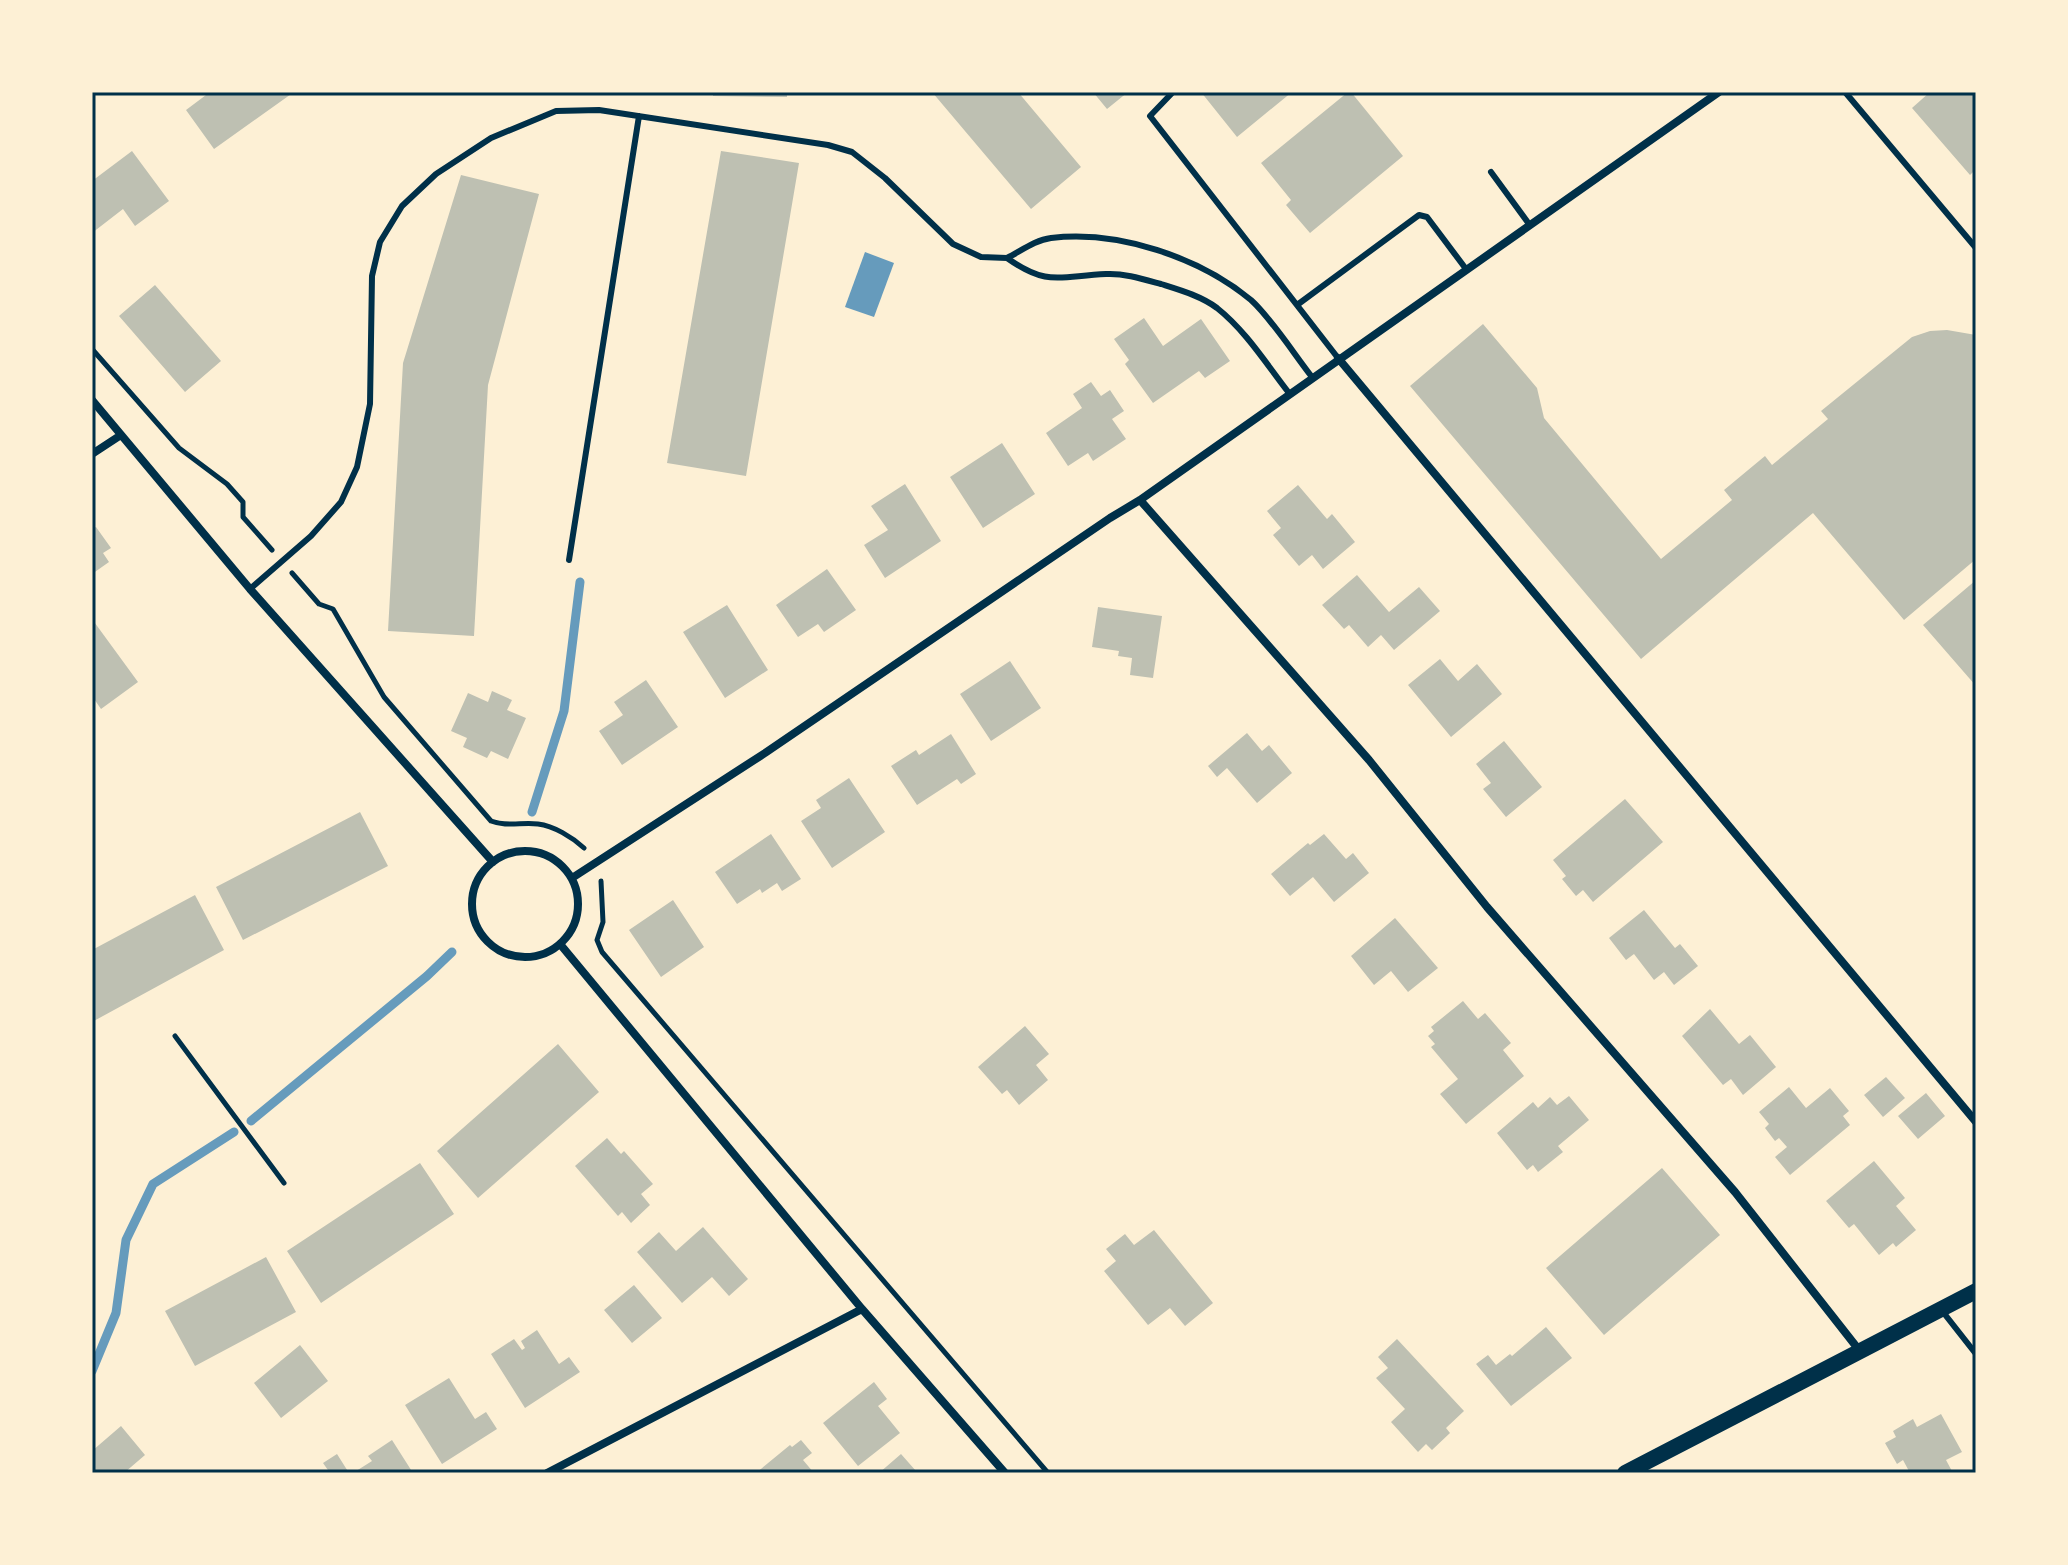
<svg xmlns="http://www.w3.org/2000/svg" width="2068" height="1565" font-family="'Fira Sans',sans-serif">
  <style>
    .water { fill: #669bbc }
    .lines { fill: none; stroke-linecap: round; stroke-linejoin: round }
    .stream { stroke: #669bbc; stroke-width: 9 }
    .building { fill: #bec0b2 }
    .path { stroke: #003049; stroke-width: 5 }
    .service { stroke: #003049; stroke-width: 6 }
    .minor { stroke: #003049; stroke-width: 8 }
    .secondary { stroke: #003049; stroke-width: 16 }
    .neatline { fill: none; stroke: #003049; stroke-width: 3 }
  </style>
  <rect width="100%" height="100%" fill="#fdf0d5"/>
  <!-- water -->
  <path class="water" d="M865 252 894 263 874 317 845 307Z"/>
  <g class="lines">
    <!-- stream -->
    <path class="stream" d="M532 812 564 711 580 582
      M251 1121 427 976 452 952
      M92 1371 116 1313 126 1240 153 1184 234 1132"/>
  </g>
  <!-- building -->
  <path class="building" d="M210 92H294L214 149 186 110Z
    M713 92H787V97L713 96Z
    M932 92H1018L1081 167 1031 209Z
    M1093 92H1128L1107 109Z
    M1201 92H1292L1237 137Z
    M1348 92H1351L1403 156 1310 233 1286 205 1291 200 1261 163Z
    M1930 92H1976V169L1970 175 1912 108Z
    M132 151 169 201 135 226 123 209 92 233V181Z
    M721 151 799 163 746 476 667 463Z
    M461 175 539 194 488 385 474 636 388 631 403 363Z
    M155 285 221 361 185 392 119 316Z
    M1144 318 1163 346 1201 319 1230 361 1205 378 1199 371 1153 403 1125 364 1129 360 1114 339Z
    M1483 324 1537 388 1544 418 1661 559 1732 500 1724 490 1765 456 1772 465 1828 419 1821 411 1912 337 1930 331 1947 330 1976 335V559L1904 620 1813 513 1641 659 1410 386Z
    M1091 382 1101 396 1110 390 1124 411 1112 419 1126 439 1093 461 1088 453 1068 466 1046 433 1082 408 1073 394Z
    M1002 443 1035 494 983 528 950 477Z
    M905 484 941 541 885 578 864 545 888 530 871 506Z
    M1298 485 1327 519 1332 514 1355 542 1323 569 1312 555 1299 566 1273 535 1281 528 1267 511Z
    M96 527 111 548 103 553 109 562 92 574V529Z
    M827 569 856 610 824 632 818 624 798 637 776 605Z
    M1357 575 1389 612 1419 587 1440 611 1394 650 1381 635 1368 647 1349 625 1344 629 1322 605Z
    M1976 580V686L1923 625Z
    M727 605 768 670 725 698 683 632Z
    M1098 607 1162 616 1153 678 1130 675 1132 658 1118 656 1119 651 1092 647Z
    M92 619 138 682 101 709 92 696Z
    M1440 659 1458 681 1477 664 1502 694 1451 737 1408 685Z
    M1010 661 1041 708 991 741 960 694Z
    M646 680 678 727 622 765 599 731 623 715 614 702Z
    M492 691 512 700 507 710 526 718 508 759 491 751 487 758 463 747 467 738 451 731 468 693 488 702Z
    M1247 733 1262 751 1269 745 1292 773 1257 803 1227 768 1217 777 1208 766Z
    M951 734 976 774 961 784 957 779 917 805 891 766 916 750 919 755Z
    M1504 741 1542 787 1506 817 1483 789 1491 783 1476 764Z
    M849 778 885 832 832 868 801 821 821 808 816 800Z
    M1625 799 1663 842 1593 902 1583 890 1576 896 1562 879 1566 876 1553 860Z
    M360 812 388 866 243 940 216 887Z
    M771 834 801 879 782 891 777 883 762 893 760 889 737 904 715 872Z
    M1324 834 1346 859 1353 853 1369 873 1334 902 1313 877 1290 896 1271 874 1308 843 1310 845Z
    M195 895 224 950 92 1022V950Z
    M673 900 704 947 661 977 629 930Z
    M1644 910 1675 948 1680 944 1698 966 1674 985 1664 972 1654 980 1634 954 1626 960 1609 938Z
    M1395 918 1438 968 1408 992 1391 971 1374 985 1351 956Z
    M1463 1001 1478 1019 1485 1013 1511 1043 1503 1050 1524 1076 1466 1124 1440 1094 1458 1079 1431 1047 1435 1044 1428 1036 1434 1031 1431 1027Z
    M1710 1009 1739 1044 1750 1035 1776 1067 1743 1095 1731 1079 1723 1085 1682 1036Z
    M1025 1026 1049 1054 1036 1065 1048 1080 1019 1105 1007 1090 1002 1094 978 1067Z
    M558 1044 599 1092 478 1198 437 1151Z
    M1886 1077 1905 1098 1883 1117 1864 1095Z
    M1789 1087 1806 1108 1830 1088 1849 1111 1843 1116 1850 1125 1790 1175 1775 1157 1787 1147 1779 1138 1775 1141 1765 1128 1769 1124 1759 1112Z
    M1926 1093 1945 1116 1918 1139 1898 1116Z
    M1569 1096 1589 1120 1558 1146 1563 1152 1538 1172 1533 1165 1527 1170 1497 1133 1533 1102 1538 1108 1550 1097 1557 1105Z
    M607 1138 621 1154 624 1151 653 1184 641 1194 650 1205 631 1223 622 1212 618 1216 575 1166Z
    M1874 1161 1905 1198 1896 1206 1916 1230 1896 1247 1893 1243 1879 1255 1854 1224 1849 1228 1826 1201Z
    M420 1163 454 1214 321 1303 287 1251Z
    M1662 1168 1720 1235 1604 1335 1546 1268Z
    M703 1227 748 1279 729 1296 712 1277 682 1303 637 1252 659 1232 676 1251Z
    M1154 1230 1213 1303 1185 1326 1170 1308 1148 1325 1104 1271 1116 1261 1106 1249 1125 1234 1134 1245Z
    M266 1257 296 1312 195 1366 165 1311Z
    M634 1285 662 1318 632 1343 604 1310Z
    M1546 1327 1572 1358 1511 1406 1476 1364 1488 1355 1496 1365 1510 1354 1512 1356Z
    M537 1330 559 1364 569 1357 580 1372 525 1408 491 1354 514 1339 522 1350 525 1348 521 1341Z
    M1397 1339 1464 1411 1446 1428 1450 1433 1432 1450 1426 1444 1418 1452 1391 1422 1405 1409 1376 1378 1388 1368 1378 1357Z
    M300 1345 328 1381 281 1418 254 1383Z
    M449 1378 475 1419 486 1412 497 1429 442 1464 405 1405Z
    M874 1382 887 1399 878 1406 900 1433 858 1466 823 1423Z
    M1941 1414 1962 1452 1946 1460 1953 1473H1910L1903 1460 1897 1464 1885 1443 1896 1437 1893 1431 1913 1419 1917 1427Z
    M121 1426 145 1455 124 1473H92V1451Z
    M392 1440 413 1473H353L372 1461 368 1456Z
    M801 1440 812 1453 803 1460 814 1473H756L790 1445 792 1447Z
    M337 1454 349 1473H330L323 1463Z
    M901 1454 916 1471 913 1473H879Z"/>
  <g class="lines">
    <!-- path -->
    <path class="path" d="M92 349 179 448 227 484 243 502V517L272 550
      M292 573 319 604 333 609 384 697 491 821C506 827 522 822 538 824 554 826 572 837 584 848
      M601 881 603 922 597 940 602 952 1048 1473
      M175 1036 284 1183"/>
    <!-- service -->
    <path class="service" d="M1173 92 1150 116 1338 358
      M1845 92 1976 248
      M1491 172 1529 224
      M1297 305 1419 215 1427 217 1466 269
      M1289 393C1267 365 1246 331 1217 308 1201 296 1180 290 1161 284 1143 279 1124 273 1106 274 1059 276 1048 287 1007 258 1021 251 1035 240 1051 238 1118 230 1199 257 1251 300 1271 318 1294 354 1312 377
      M569 560 639 116
      M250 589 311 536 341 502 357 467 370 404 372 276 380 242 402 206 436 174 491 138 556 111 599 110 828 145 852 152 885 178 953 244 981 257 1007 258
      M1943 1312 1976 1354"/>
    <!-- minor -->
    <path class="minor" d="M1338 358 1976 1122
      M92 400 250 589 493 862
      M92 454 121 435
      M1140 500 1369 760 1487 907 1735 1192 1859 1350
      M472 904a53 53 0 1 1 106 0a53 53 0 1 1-106 0Z
      M572 878 765 753 1110 518 1140 500 1719 92
      M560 944 862 1309 1005 1473
      M547 1473 862 1309"/>
    <!-- secondary -->
    <path class="secondary" d="M1625 1473 1976 1291"/>
  </g>
  <!-- border -->
  <rect width="2068" height="1565" fill="none" stroke="#fdf0d5" stroke-width="188"/>
  <rect x="94" y="94" width="1880" height="1377" class="neatline"/>
</svg>
